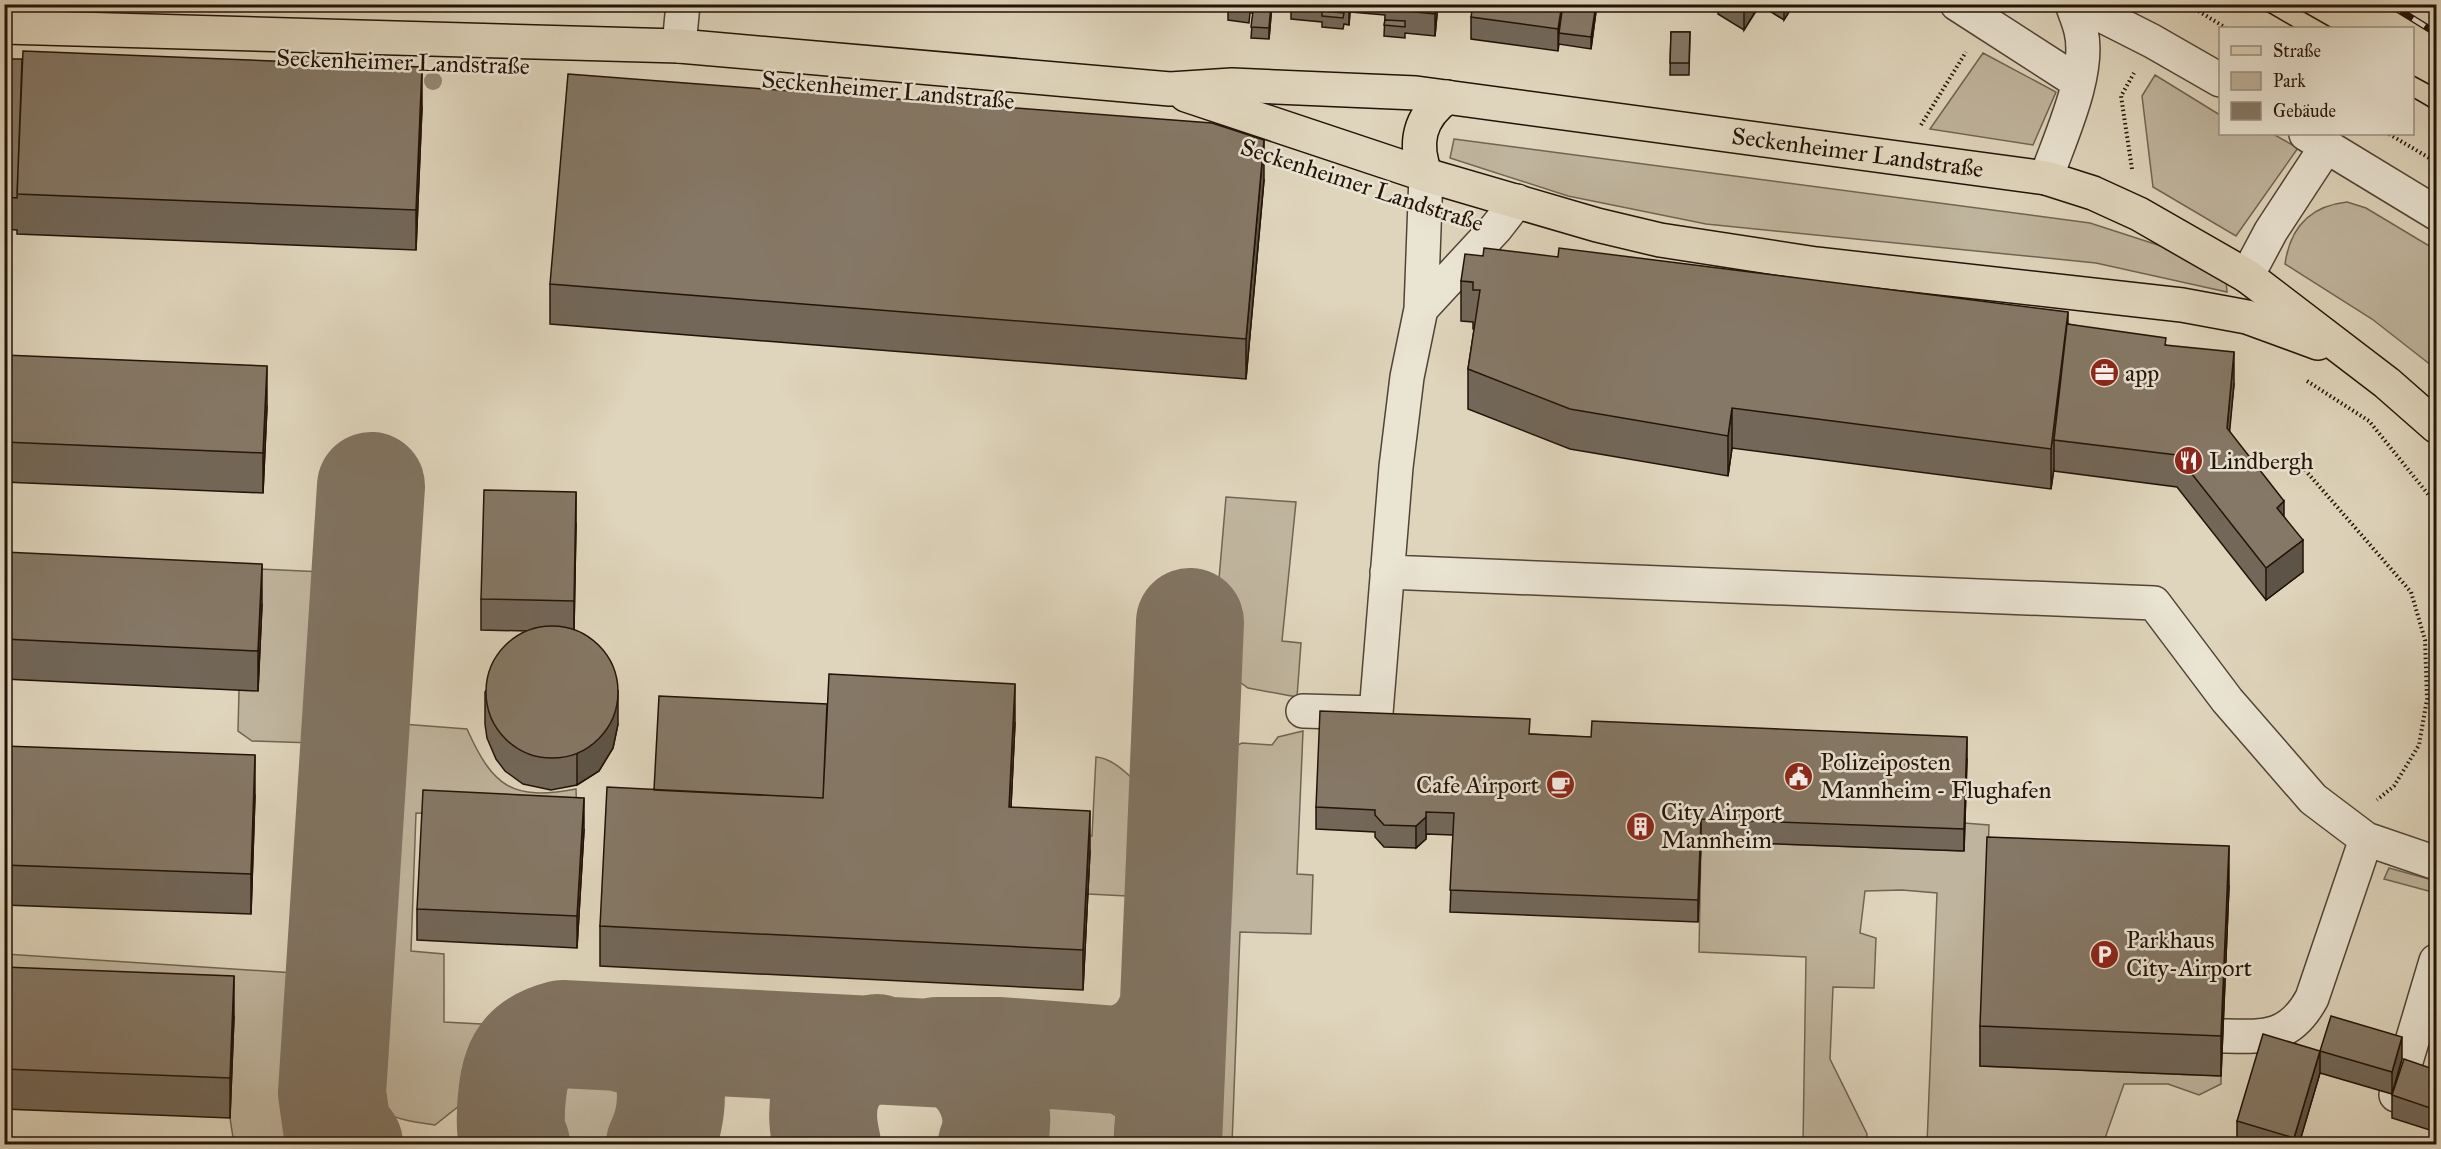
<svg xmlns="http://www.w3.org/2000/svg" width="2441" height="1149" font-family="'IM FELL Great Primer',serif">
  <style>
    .green { fill: #bfb49d; stroke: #716452; stroke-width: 1.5 }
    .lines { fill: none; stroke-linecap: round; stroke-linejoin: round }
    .taxiway { stroke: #817462; stroke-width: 108 }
    .minor-casing { stroke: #524435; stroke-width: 36 }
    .major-casing { stroke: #231308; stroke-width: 36 }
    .path { stroke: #231308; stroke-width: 4; stroke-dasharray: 1.5 3; stroke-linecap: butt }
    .minor { stroke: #eae4d3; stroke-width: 33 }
    .major { stroke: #dfd5bc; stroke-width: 33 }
    .tram { stroke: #231308; stroke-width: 1.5 }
    .rail-casing { stroke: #231308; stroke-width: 7 }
    .rail { stroke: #eae4d3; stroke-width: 4.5; stroke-dasharray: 14; stroke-linecap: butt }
    .tree { fill: #968976 }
    .wall { fill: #726758; stroke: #231308; stroke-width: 1.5 }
    .shaded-wall { fill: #5d5447; stroke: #231308; stroke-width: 1.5 }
    .building { fill: #857866; stroke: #231308; stroke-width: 1.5 }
    .labels { text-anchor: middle; stroke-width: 5; stroke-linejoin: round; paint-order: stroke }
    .street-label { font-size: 24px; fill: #231308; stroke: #eae4d3 }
    .poi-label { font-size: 24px; fill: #231308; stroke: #eae4d3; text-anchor: start }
  </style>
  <rect width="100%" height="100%" fill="#dfd5bc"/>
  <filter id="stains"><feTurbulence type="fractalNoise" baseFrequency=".00333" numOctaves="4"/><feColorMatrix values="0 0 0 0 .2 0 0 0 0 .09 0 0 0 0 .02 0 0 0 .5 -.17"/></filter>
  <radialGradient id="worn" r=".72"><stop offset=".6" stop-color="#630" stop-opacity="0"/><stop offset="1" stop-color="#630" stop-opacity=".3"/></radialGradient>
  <!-- green -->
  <path class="green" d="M1983 53 2056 92 2033 145 1930 129Z
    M2155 75 2220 115V134H2273L2298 148 2236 236 2153 187 2142 96Z
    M1454 139 2090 223 2161 246 2226 280 2227 292 2096 263 1706 224 1568 196 1450 158Z
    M2347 202 2366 208 2436 250V369L2372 319 2285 264C2290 228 2310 206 2347 202Z
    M1226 497 1296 502 1282 641 1301 643 1297 697 1248 688 1226 672 1213 649Z
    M218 567 324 572 333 582 325 735 313 743 252 741 238 731 239 690Z
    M402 724 467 729C493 787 512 801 576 789L577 819 416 813 411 951 444 954V1022L481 1024 474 1094 435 1125C385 1118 377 1115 355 1069L360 876 391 737Z
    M1303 731 1297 874 1313 875 1311 934 1240 932 1232 1144H1212L1200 1116 1221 753 1242 743 1272 745 1278 737Z
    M1096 757C1115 758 1148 789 1150 808 1153 837 1147 868 1146 897L1088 894 1071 835 1092 836Z
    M1964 823 1989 825 1980 1066 2221 1076V1084L2199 1095 2168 1084H2124L2103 1144H1927L1937 893 1902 890 1865 891 1860 933 1876 938 1874 988 1833 987 1830 1059 1867 1134 1866 1144H1803L1806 957 1699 952 1701 841 1963 851Z
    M2389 868 2436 881V893L2384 879Z
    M5 954 295 973 315 994 308 1143 234 1144 230 1118 5 1007Z
    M563 1078C593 1082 650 1077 643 1122 642 1130 638 1141 629 1144 624 1146 616 1144 611 1144 600 1144 589 1145 578 1142 557 1134 540 1109 546 1088Z
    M1043 1102 1100 1105 1116 1116 1114 1144H1020C1016 1123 1025 1113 1043 1102Z"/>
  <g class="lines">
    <!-- taxiway -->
    <path class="taxiway" d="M616 1037C628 1039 641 1042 651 1049 679 1068 673 1118 660 1144
      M937 1051H1000L1117 1060C1148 1054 1167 1034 1174 1004
      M349 1144 337 1128 332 1093 371 486
      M516 1144C509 1133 511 1121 511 1108 514 1068 519 1045 562 1034L949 1054C984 1065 1006 1109 992 1144
      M827 1144C816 1098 828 1061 877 1048
      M1168 1144 1190 622"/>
    <defs>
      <path id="minor" d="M1957 4 2078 82
        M2079 4 2152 41 2220 80
        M679 46 683 4
        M2306 134 2436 213
        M2046 178C2060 138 2091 73 2081 31 2079 22 2075 13 2072 4
        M2247 276 2271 231 2326 147
        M1421 309 1496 228 1517 201
        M1387 572 2154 603 2227 700 2313 799 2366 839 2436 863
        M1303 711 1376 713 1396 467 1407 377 1421 309 1426 175
        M2223 1036C2265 1037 2290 1039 2312 998L2366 839
        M2396 1095 2436 961"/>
      <g id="major">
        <path id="s1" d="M4 27 679 46 1170 89 1232 85 1416 93 2046 178 2093 193 2139 214 2247 276 2387 383 2436 426"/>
        <path d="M1186 95 1426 175 1597 225 1660 240 1816 264 2182 305 2247 317 2318 343"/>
        <path d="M1426 175C1413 144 1419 117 1447 97"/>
      </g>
    </defs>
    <!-- minor casing -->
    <use href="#minor" class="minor-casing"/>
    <!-- major casing -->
    <use href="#major" class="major-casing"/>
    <!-- path -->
    <path class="path" d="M2187 4 2226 28
      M1921 125 1966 52
      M2389 134 2436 162
      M2132 169 2121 96 2134 73
      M2307 381 2369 421 2436 504
      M2299 463 2411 592 2425 640 2427 699 2419 745 2394 786 2377 800"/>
    <!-- minor -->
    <use href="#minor" class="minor"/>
    <!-- major -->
    <use href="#major" class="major"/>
    <!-- tram -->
    <path class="tram" d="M2254 4 2295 28
      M2290 4 2332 28
      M2412 75 2436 88
      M2412 97 2436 111"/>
    <defs>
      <path id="rail" d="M2389 4 2436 33
        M2428 4 2436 9"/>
    </defs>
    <!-- rail casing -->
    <use href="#rail" class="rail-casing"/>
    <!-- rail -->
    <use href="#rail" class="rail"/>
  </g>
  <!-- trees -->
  <circle class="tree" cx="433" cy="81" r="9"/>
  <!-- wall -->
  <path class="wall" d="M1130 4H1154V6H1150L1144 11H1134Z
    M1202 4H1272L1269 39 1251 38 1253 13H1250L1249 23 1228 20V11L1202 9Z
    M1291 4H1438L1435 36 1405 33V38L1384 36 1385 15 1350 12 1349 25 1344 24 1343 29 1322 27V22L1291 19Z
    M1597 4 1591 49 1559 44 1558 51 1471 39V17Z
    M1718 4H1794L1784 20 1760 5 1744 30 1718 14Z
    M1671 32H1690L1689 75H1670Z
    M4 59 422 107 416 250 17 234V230L4 229Z
    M1264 180 1246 379 550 324V284Z
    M1461 281 2068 324 2166 345 2234 384 2229 432 2284 518 2303 572 2266 600 2177 487 2054 471V468L2051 489 1732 448 1728 476 1570 449 1468 409V369L1474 330 1473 329V322L1461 321Z
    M4 355 267 406 263 493 4 482Z
    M576 524 574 630 618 724 613 748 599 771 577 785 551 790 523 784 505 771 496 759 487 738 485 724V692L527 631 481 630V599Z
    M4 552 262 604 258 691 4 679Z
    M1015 723 1011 807 1090 851 1083 990 600 966V926L654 790Z
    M1530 734 1967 759 1964 851 1701 841 1698 922 1450 912 1453 835 1426 834V839L1416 848 1384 847 1375 837V832L1316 829V807Z
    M4 746 255 795 251 914 4 905Z
    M584 830 577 948 417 940V909Z
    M2229 886 2221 1076 1980 1066V1026Z
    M4 967 234 1016 230 1118 4 1109Z
    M2320 1051 2402 1059 2392 1094 2320 1073 2299 1144H2240L2237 1143V1121Z
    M2436 1070V1132L2392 1118V1095Z"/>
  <!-- shaded-wall -->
  <path class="shaded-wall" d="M1144 4H1151V5L1144 11Z
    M1271 4H1272L1269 39V28Z
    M1349 4 1350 12 1349 25Z
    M1436 4H1438L1435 36V14Z
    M1562 4H1565L1559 33 1558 51V29Z
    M1596 4H1597L1591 49V37Z
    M1746 4H1760L1744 30V8Z
    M1784 4H1794L1784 20Z
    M422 67V107L416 250V210Z
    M1264 140V180L1246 379V339Z
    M2068 312V352L2054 440V468L2051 489V449Z
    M2234 352V384L2227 460V428Z
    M267 366V406L263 493V453Z
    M1732 408V448L1728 476V436Z
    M576 492V524L574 632V601Z
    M2284 501V533L2277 508Z
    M2303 540V572L2266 600V568Z
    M262 564V604L258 691V651Z
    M1015 684V723L1009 847V807Z
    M618 692V724L613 748 599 771 577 785V754Z
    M1967 737V759L1964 851V829Z
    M255 755V795L251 914V874Z
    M584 798V830L577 948V916Z
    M1090 811V851L1083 990V950Z
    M1426 817V839L1416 848V826Z
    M1701 819V841L1698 922V900Z
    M2229 846V886L2221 1076V1036Z
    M234 976V1016L230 1118V1078Z
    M2402 1037V1059L2392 1094V1072Z
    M2320 1051V1073L2299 1144H2294V1138Z"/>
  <!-- building -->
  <path class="building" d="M1228 4H1250L1249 11 1228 9Z
    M1254 4H1271L1269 28 1251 27Z
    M1385 4H1436L1435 14 1385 9Z
    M1473 4H1562L1558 29 1471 17Z
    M1563 4H1596L1591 37 1559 33Z
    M1739 4H1746L1744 8Z
    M1322 11 1344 13 1343 18 1322 16Z
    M1385 20 1405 21V27L1384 25Z
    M1671 32H1690L1689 63H1670Z
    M23 51 422 67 416 210 17 194Z
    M4 59H22L17 198 4 197Z
    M568 74 1212 123 1264 140 1246 339 550 284Z
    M1484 248 1558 257 1559 248 2068 312 2051 449 1732 408 1728 436 1570 409 1468 369 1480 290H1473V282L1461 281 1465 254 1483 256Z
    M2067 324 2166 338 2165 345 2234 352 2227 428 2284 501 2277 508 2303 540 2266 568 2177 455 2054 440Z
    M4 355 267 366 263 453 4 442Z
    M484 490 576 492 574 601 481 599Z
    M4 552 262 564 258 651 4 639Z
    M486 692a66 66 0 1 1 132 0a66 66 0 1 1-132 0Z
    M829 674 1015 684 1009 807 1090 811 1083 950 600 926 607 787 823 798Z
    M659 696 827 704 823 798 654 790Z
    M1320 711 1530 719 1529 734 1591 737 1592 721 1967 737 1964 829 1701 819 1698 900 1450 890 1454 813 1426 812V817L1416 826 1384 825 1375 815V810L1316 807Z
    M4 746 255 755 251 874 4 865Z
    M423 790 584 798 577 916 417 909Z
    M1987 837 2229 846 2221 1036 1980 1026Z
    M4 967 234 976 230 1078 4 1069Z
    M2331 1016 2402 1037 2392 1072 2320 1051Z
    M2263 1034 2320 1051 2294 1138 2237 1121Z
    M2404 1059 2436 1070V1110L2392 1095Z"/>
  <!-- icons -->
  <defs>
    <symbol id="office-disc" viewBox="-11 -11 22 22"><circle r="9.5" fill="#8f2418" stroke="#eae4d3"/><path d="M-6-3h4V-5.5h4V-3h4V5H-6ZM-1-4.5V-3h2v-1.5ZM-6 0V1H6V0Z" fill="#fff"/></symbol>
    <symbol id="restaurant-disc" viewBox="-11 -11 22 22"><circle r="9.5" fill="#8f2418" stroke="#eae4d3"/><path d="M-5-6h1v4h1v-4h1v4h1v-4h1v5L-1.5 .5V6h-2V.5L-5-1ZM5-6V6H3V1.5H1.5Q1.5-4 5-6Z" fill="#fff"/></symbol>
    <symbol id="civic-disc" viewBox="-11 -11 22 22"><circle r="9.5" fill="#8f2418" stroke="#eae4d3"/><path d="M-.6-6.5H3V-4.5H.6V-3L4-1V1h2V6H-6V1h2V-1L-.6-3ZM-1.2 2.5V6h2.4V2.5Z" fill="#fff"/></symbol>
    <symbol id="cafe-disc" viewBox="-11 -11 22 22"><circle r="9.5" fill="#8f2418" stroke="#eae4d3"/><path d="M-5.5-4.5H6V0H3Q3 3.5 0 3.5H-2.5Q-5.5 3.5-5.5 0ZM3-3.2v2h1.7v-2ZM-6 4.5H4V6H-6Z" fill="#fff"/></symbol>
    <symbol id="building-disc" viewBox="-11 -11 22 22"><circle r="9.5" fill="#8f2418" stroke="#eae4d3"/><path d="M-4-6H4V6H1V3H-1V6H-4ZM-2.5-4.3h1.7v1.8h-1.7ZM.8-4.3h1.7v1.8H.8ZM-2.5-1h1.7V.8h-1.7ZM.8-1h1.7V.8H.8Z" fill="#fff"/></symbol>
    <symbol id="parking-disc" viewBox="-11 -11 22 22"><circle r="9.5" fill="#8f2418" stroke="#eae4d3"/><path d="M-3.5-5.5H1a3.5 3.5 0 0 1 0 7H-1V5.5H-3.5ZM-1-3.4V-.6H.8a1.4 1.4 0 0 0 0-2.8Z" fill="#fff"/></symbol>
  </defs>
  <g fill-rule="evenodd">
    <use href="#office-disc" x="2088" y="356" width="33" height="33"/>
    <use href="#restaurant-disc" x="2172" y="444" width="33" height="33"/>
    <use href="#civic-disc" x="1782" y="760" width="33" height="33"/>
    <use href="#cafe-disc" x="1544" y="768" width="33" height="33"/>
    <use href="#building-disc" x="1624" y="810" width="33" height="33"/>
    <use href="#parking-disc" x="2088" y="938" width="33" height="33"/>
  </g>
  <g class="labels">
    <!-- street labels -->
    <g class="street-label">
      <text transform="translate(403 62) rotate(2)" y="8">Seckenheimer Landstraße</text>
      <text transform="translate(888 90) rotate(5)" y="8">Seckenheimer Landstraße</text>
      <text dy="8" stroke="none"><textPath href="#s1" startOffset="1860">Seckenheimer Landstraße</textPath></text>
      <text transform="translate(1362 185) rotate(18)" y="8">Seckenheimer Landstraße</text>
    </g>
    <!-- poi labels -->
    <g class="poi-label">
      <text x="2125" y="381">app</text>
      <text x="2209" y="469">Lindbergh</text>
      <text x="1820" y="770">Polizeiposten<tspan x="1820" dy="28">Mannheim - Flughafen</tspan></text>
      <text x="1539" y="793" text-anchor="end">Cafe Airport</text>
      <text x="1661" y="820">City Airport<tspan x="1661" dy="28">Mannheim</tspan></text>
      <text x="2126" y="948">Parkhaus<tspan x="2126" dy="28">City-Airport</tspan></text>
    </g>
  </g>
  <!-- margin -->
  <rect width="2441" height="1149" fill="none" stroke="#dfd5bc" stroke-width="24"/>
  <rect x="6" y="6" width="2429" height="1137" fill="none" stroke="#231308" stroke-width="3"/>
  <rect x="12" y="12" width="2417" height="1125" fill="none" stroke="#231308" stroke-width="1.5"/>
  <!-- legend -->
  <rect x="2219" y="27" width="195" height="108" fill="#eae4d3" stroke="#9a9082" stroke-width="1.5"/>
  <rect x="2231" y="46" width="30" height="9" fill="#dfd5bc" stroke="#9a9082" stroke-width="1.5"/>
  <text x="2273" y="57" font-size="18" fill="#231308">Straße</text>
  <rect x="2231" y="72" width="30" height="18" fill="#bfb49d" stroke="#9a9082" stroke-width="1.5"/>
  <text x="2273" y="87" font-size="18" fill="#231308">Park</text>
  <rect x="2231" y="102" width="30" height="18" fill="#857866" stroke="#9a9082" stroke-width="1.5"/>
  <text x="2273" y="117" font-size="18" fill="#231308">Gebäude</text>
  <rect width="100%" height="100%" filter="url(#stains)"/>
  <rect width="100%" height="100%" fill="url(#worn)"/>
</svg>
